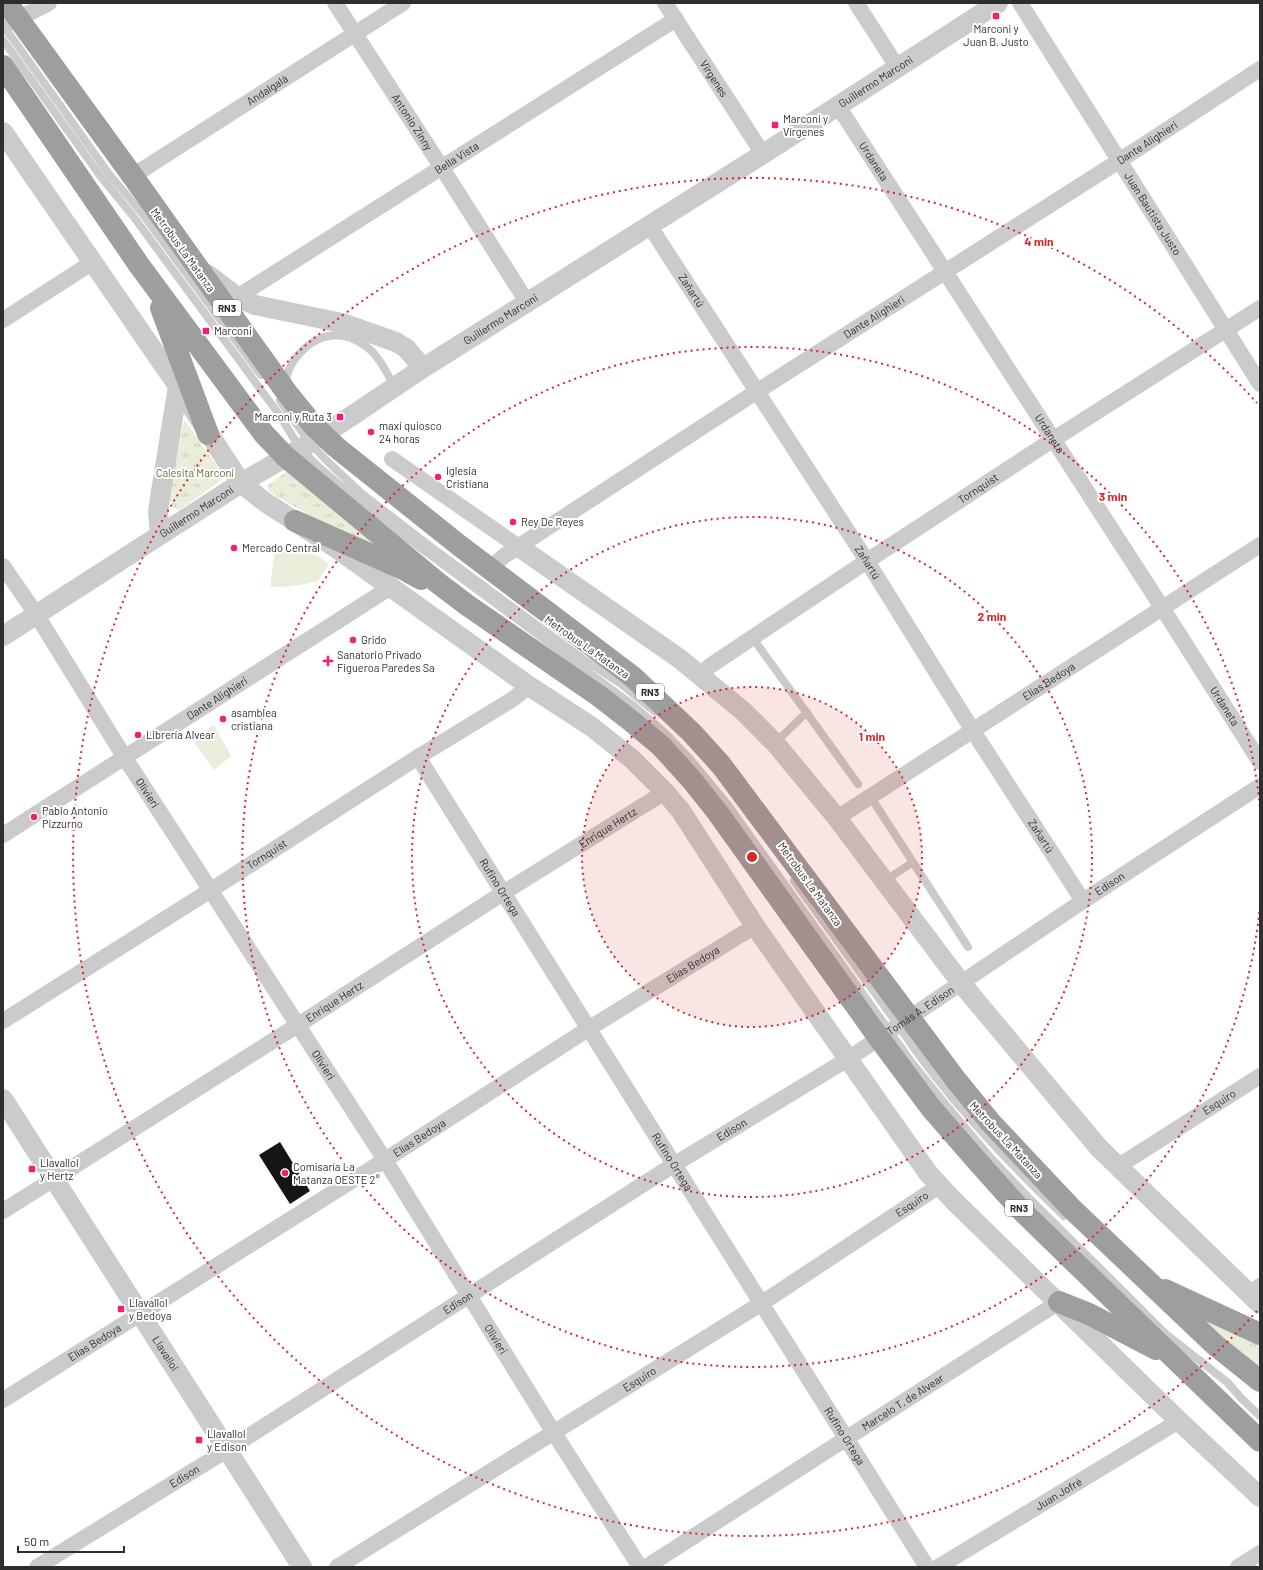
<svg xmlns="http://www.w3.org/2000/svg" width="1263" height="1570" font-family="Barlow,sans-serif">
  <style>
    .green { fill: #eaedd9 }
    .park { fill: url(#park-tufts) }
    .building { fill: #151515 }
    .lines { fill: none; stroke-linecap: round; stroke-linejoin: round }
    .service { stroke: #cbcbcb; stroke-width: 8 }
    .minor { stroke: #cbcbcb; stroke-width: 16 }
    .tertiary { stroke: #cbcbcb; stroke-width: 20 }
    .trunk { stroke: #9e9e9e; stroke-width: 22 }
    .ring { fill: none; stroke: #d62828; stroke-width: 2; stroke-dasharray: 2 4 }
    .poi-dot { fill: #f51f71; stroke: #fff; stroke-width: 1.5 }
    .labels { text-anchor: middle; stroke-width: 4; stroke-linejoin: round; paint-order: stroke }
    .shield { fill: #fff; stroke: #6d6d6d; stroke-width: 1 }
    .shield-label { font-size: 10px; font-weight: bold; fill: #2e2e2e }
    .poi-label { font-size: 11px; fill: #2e2e2e; stroke: #fff; text-anchor: start }
    .street-label { font-size: 11px; fill: #2e2e2e; stroke: #fff }
    .park-label { font-size: 11px; fill: #616d37; stroke: #fff }
    .centre { fill: #d62828; stroke: #fff; stroke-width: 2 }
    .ring-label { font-size: 12px; text-anchor: middle; font-weight: bold; fill: #d62828; stroke: #fff; stroke-width: 4; stroke-linejoin: round; paint-order: stroke }
  </style>
  <defs>
    <pattern id="park-tufts" width="24" height="20" patternUnits="userSpaceOnUse"><rect width="24" height="20" fill="#eaedd9"/><path d="M3 7l-1-3M5 7V3M7 7l1-3M15 17l-1-3M17 17v-4M19 17l1-3" fill="none" stroke="#c9ccbb"/></pattern>
  </defs>
  <rect width="100%" height="100%" fill="#fff"/>
  <!-- green -->
  <path class="green" d="M275 550 317 555 329 564 318 581C302 585 287 587 270 587Z
    M214 725 231 756 214 770 192 739Z"/>
  <!-- park -->
  <path class="park" d="M184 419 221 472 222 477 219 482 179 510 175 509 168 498Z
    M288 471 395 558 330 527 276 496 268 490V485Z
    M1191 1311 1260 1344V1366L1220 1338Z"/>
  <!-- building -->
  <path class="building" d="M280 1142 310 1191 290 1204 259 1155Z"/>
  <g class="lines">
    <!-- service -->
    <path class="service" d="M3 25 109 174 141 212 261 375
      M3 40 101 177 133 216 278 413 300 448 320 468 375 514 634 706 666 734 690 759 728 805 913 1064 947 1106 991 1158 1028 1197 1167 1335 1227 1382 1242 1399 1260 1416
      M286 384C286 372 291 363 299 354 319 332 343 329 367 347 380 357 387 374 395 387
      M280 401 310 443 327 461 361 493 431 547 583 659 621 684 655 712
      M752 637 858 784
      M775 743 807 712
      M870 796 968 947
      M794 881 898 1025C945 1096 1003 1157 1064 1216
      M884 881 912 863"/>
    <!-- minor -->
    <g class="minor">
      <path id="s1" d="M335 3 442 168 527 302"/>
      <path id="s2" d="M665 3 763 154"/>
      <path d="M856 3 898 68"/>
      <path id="s3" d="M1020 3 1260 384"/>
      <path d="M3 26C18 17 34 12 49 3"/>
      <path id="s4" d="M838 106 1163 609 1260 762"/>
      <path id="s5" d="M134 178 142 170 403 3"/>
      <path id="s6" d="M649 225 867 561 973 731 1083 901"/>
      <path id="s7" d="M237 297 676 19"/>
      <path d="M3 320 93 262"/>
      <path d="M392 459 519 547"/>
      <path id="s8" d="M3 566 36 614 125 758 385 1160 554 1433 640 1567"/>
      <path id="s9" d="M490 568 504 556 756 392 1119 161 1260 69"/>
      <path id="s10" d="M700 675 710 666 867 561 1054 439 1260 308"/>
      <path id="s11" d="M418 757 927 1567"/>
      <path id="s12" d="M837 818 1260 545"/>
      <path id="s13" d="M3 835 391 587"/>
      <path id="s14" d="M3 1021 211 890 418 757 513 699 529 686"/>
      <path id="s15" d="M1117 1167 1260 1076"/>
      <path id="s16" d="M3 1211 298 1025 503 893 665 792"/>
      <path d="M1250 1294 1260 1286"/>
      <path id="s17" d="M3 1400 385 1160 588 1029 755 926"/>
      <path id="s18" d="M37 1567 227 1450 675 1164 848 1059 1083 901 1260 786"/>
      <path id="s19" d="M337 1567 762 1303 939 1186"/>
      <path id="s20" d="M646 1567 1059 1302"/>
      <path id="s21" d="M938 1567 1179 1421"/>
      <path d="M1238 1567 1260 1553"/>
    </g>
    <!-- tertiary -->
    <g class="tertiary">
      <path d="M3 132 178 386 241 483 265 502 336 548 529 686 592 727 632 759 665 792 681 811 755 926 928 1173 953 1200 1179 1421 1260 1497"/>
      <path d="M207 274 237 297 255 305 342 323 396 342 406 348 423 368"/>
      <path d="M160 534 158 512 160 498 178 386"/>
      <path d="M519 547 680 659 743 711 775 743 837 818 961 983 1099 1148 1260 1304"/>
      <path id="s22" d="M3 636 241 483 310 443 353 415 423 368 763 154 998 3"/>
      <path id="s23" d="M3 1099 302 1567"/>
    </g>
    <!-- trunk -->
    <path class="trunk" d="M7 3 134 178 287 393 313 425 336 447 460 546 633 677 692 733 721 765 956 1080 991 1123 1072 1209 1215 1345 1260 1381
      M3 66 139 265 264 434 286 457 438 583 467 605 599 696 630 720 661 746 691 779 718 813 879 1038 931 1108 978 1162 1020 1209 1061 1249 1260 1441
      M161 308 208 434
      M295 521 403 569 421 579
      M1165 1290 1260 1334
      M1059 1302 1089 1314 1156 1349"/>
  </g>
  <!-- distance rings -->
  <circle cx="752" cy="857" r="170" fill="#d62828" fill-opacity=".12"/>
  <g class="ring">
    <circle cx="752" cy="857" r="170"/>
    <circle cx="752" cy="857" r="340"/>
    <path d="M1260 906A510 510 0 1 1 1260 808"/>
    <path d="M1257 1311A679 679 0 1 1 1257 403"/>
  </g>
  <!-- markers -->
  <g class="poi-dot">
    <rect x="992" y="12" width="8" height="8" rx="2"/>
    <rect x="771" y="121" width="8" height="8" rx="2"/>
    <rect x="202" y="327" width="8" height="8" rx="2"/>
    <rect x="336" y="413" width="8" height="8" rx="2"/>
    <circle cx="371" cy="432" r="4"/>
    <circle cx="438" cy="477" r="4"/>
    <circle cx="513" cy="522" r="4"/>
    <circle cx="234" cy="548" r="4"/>
    <circle cx="353" cy="640" r="4"/>
    <path d="M326 655h4v4h4v4h-4v4h-4v-4h-4v-4h4z"/>
    <circle cx="223" cy="719" r="4"/>
    <circle cx="138" cy="735" r="4"/>
    <circle cx="34" cy="817" r="4"/>
    <rect x="28" y="1165" width="8" height="8" rx="2"/>
    <circle cx="285" cy="1173" r="4"/>
    <rect x="117" y="1305" width="8" height="8" rx="2"/>
    <rect x="195" y="1436" width="8" height="8" rx="2"/>
  </g>
  <g class="labels">
    <!-- shield labels -->
    <g class="shield">
      <rect x="213" y="300" width="28" height="16" rx="3"/>
      <rect x="636" y="684" width="28" height="16" rx="3"/>
      <rect x="1005" y="1200" width="28" height="16" rx="3"/>
    </g>
    <g class="shield-label">
      <text x="227" y="312">RN3</text>
      <text x="650" y="696">RN3</text>
      <text x="1019" y="1212">RN3</text>
    </g>
    <!-- poi labels -->
    <g class="poi-label">
      <text x="996" y="33" text-anchor="middle">Marconi y<tspan x="996" dy="13">Juan B. Justo</tspan></text>
      <text x="783" y="123">Marconi y<tspan x="783" dy="13">Vírgenes</tspan></text>
      <text x="214" y="335">Marconi</text>
      <text x="332" y="421" text-anchor="end">Marconi y Ruta 3</text>
      <text x="379" y="430">maxi quiosco<tspan x="379" dy="13">24 horas</tspan></text>
      <text x="446" y="475">Iglesia<tspan x="446" dy="13">Cristiana</tspan></text>
      <text x="521" y="526">Rey De Reyes</text>
      <text x="242" y="552">Mercado Central</text>
      <text x="361" y="644">Grido</text>
      <text x="337" y="659">Sanatorio Privado<tspan x="337" dy="13">Figueroa Paredes Sa</tspan></text>
      <text x="231" y="717">asamblea<tspan x="231" dy="13">cristiana</tspan></text>
      <text x="146" y="739">Librería Alvear</text>
      <text x="42" y="815">Pablo Antonio<tspan x="42" dy="13">Pizzurno</tspan></text>
      <text x="40" y="1167">Llavallol<tspan x="40" dy="13">y Hertz</tspan></text>
      <text x="293" y="1171">Comisaría La<tspan x="293" dy="13">Matanza OESTE 2°</tspan></text>
      <text x="129" y="1307">Llavallol<tspan x="129" dy="13">y Bedoya</tspan></text>
      <text x="207" y="1438">Llavallol<tspan x="207" dy="13">y Edison</tspan></text>
    </g>
    <!-- street labels -->
    <g class="street-label">
      <text dy="4" stroke="none"><textPath href="#s2" startOffset="90">Vírgenes</textPath></text>
      <text dy="4" stroke="none"><textPath href="#s22" startOffset="1034">Guillermo Marconi</textPath></text>
      <text dy="4" stroke="none"><textPath href="#s5" startOffset="160">Andalgalá</textPath></text>
      <text dy="4" stroke="none"><textPath href="#s1" startOffset="142">Antonio Zinny</textPath></text>
      <text dy="4" stroke="none"><textPath href="#s9" startOffset="783">Dante Alighieri</textPath></text>
      <text dy="4" stroke="none"><textPath href="#s7" startOffset="260">Bella Vista</textPath></text>
      <text dy="4" stroke="none"><textPath href="#s4" startOffset="66">Urdaneta</textPath></text>
      <text dy="4" stroke="none"><textPath href="#s3" startOffset="249">Juan Bautista Justo</textPath></text>
      <text transform="translate(183 250) rotate(54)" y="4">Metrobus La Matanza</text>
      <text dy="4" stroke="none"><textPath href="#s6" startOffset="78">Zañartú</textPath></text>
      <text dy="4" stroke="none"><textPath href="#s9" startOffset="459">Dante Alighieri</textPath></text>
      <text dy="4" stroke="none"><textPath href="#s22" startOffset="590">Guillermo Marconi</textPath></text>
      <text dy="4" stroke="none"><textPath href="#s4" startOffset="390">Urdaneta</textPath></text>
      <text dy="4" stroke="none"><textPath href="#s10" startOffset="335">Tornquist</textPath></text>
      <text dy="4" stroke="none"><textPath href="#s22" startOffset="230">Guillermo Marconi</textPath></text>
      <text dy="4" stroke="none"><textPath href="#s6" startOffset="402">Zañartú</textPath></text>
      <text transform="translate(587 647) rotate(35)" y="4">Metrobus La Matanza</text>
      <text dy="4" stroke="none"><textPath href="#s12" startOffset="252">Elías Bedoya</textPath></text>
      <text dy="4" stroke="none"><textPath href="#s13" startOffset="254">Dante Alighieri</textPath></text>
      <text dy="4" stroke="none"><textPath href="#s4" startOffset="714">Urdaneta</textPath></text>
      <text dy="4" stroke="none"><textPath href="#s8" startOffset="269">Olivieri</textPath></text>
      <text dy="4" stroke="none"><textPath href="#s16" startOffset="716">Enrique Hertz</textPath></text>
      <text dy="4" stroke="none"><textPath href="#s6" startOffset="726">Zañartú</textPath></text>
      <text dy="4" stroke="none"><textPath href="#s14" startOffset="312">Tornquist</textPath></text>
      <text dy="4" stroke="none"><textPath href="#s18" startOffset="1272">Edison</textPath></text>
      <text transform="translate(810 884) rotate(54)" y="4">Metrobus La Matanza</text>
      <text dy="4" stroke="none"><textPath href="#s11" startOffset="154">Rufino Ortega</textPath></text>
      <text dy="4" stroke="none"><textPath href="#s17" startOffset="816">Elías Bedoya</textPath></text>
      <text dy="4" stroke="none"><textPath href="#s16" startOffset="392">Enrique Hertz</textPath></text>
      <text dy="4" stroke="none"><textPath href="#s18" startOffset="1044">Tomás A. Edison</textPath></text>
      <text dy="4" stroke="none"><textPath href="#s8" startOffset="593">Olivieri</textPath></text>
      <text dy="4" stroke="none"><textPath href="#s15" startOffset="121">Esquiro</textPath></text>
      <text dy="4" stroke="none"><textPath href="#s18" startOffset="821">Edison</textPath></text>
      <text dy="4" stroke="none"><textPath href="#s17" startOffset="492">Elías Bedoya</textPath></text>
      <text transform="translate(1006 1140) rotate(47)" y="4">Metrobus La Matanza</text>
      <text dy="4" stroke="none"><textPath href="#s11" startOffset="478">Rufino Ortega</textPath></text>
      <text dy="4" stroke="none"><textPath href="#s19" startOffset="680">Esquiro</textPath></text>
      <text dy="4" stroke="none"><textPath href="#s18" startOffset="497">Edison</textPath></text>
      <text dy="4" stroke="none"><textPath href="#s8" startOffset="917">Olivieri</textPath></text>
      <text dy="4" stroke="none"><textPath href="#s17" startOffset="108">Elías Bedoya</textPath></text>
      <text dy="4" stroke="none"><textPath href="#s23" startOffset="302">Llavallol</textPath></text>
      <text dy="4" stroke="none"><textPath href="#s19" startOffset="356">Esquiro</textPath></text>
      <text dy="4" stroke="none"><textPath href="#s20" startOffset="305">Marcelo T. de Alvear</textPath></text>
      <text dy="4" stroke="none"><textPath href="#s11" startOffset="802">Rufino Ortega</textPath></text>
      <text dy="4" stroke="none"><textPath href="#s18" startOffset="173">Edison</textPath></text>
      <text dy="4" stroke="none"><textPath href="#s21" startOffset="141">Juan Jofré</textPath></text>
    </g>
    <!-- park labels -->
    <g class="park-label">
      <text x="195" y="477">Calesita Marconi</text>
    </g>
  </g>
  <circle cx="752" cy="857" r="6" class="centre"/>
  <g class="ring-label">
    <text x="1039" y="246">4 min</text>
    <text x="1113" y="501">3 min</text>
    <text x="992" y="621">2 min</text>
    <text x="872" y="741">1 min</text>
  </g>
  <!-- border -->
  <rect width="1263" height="1570" fill="none" stroke="#2e2e2e" stroke-width="8"/>
  <!-- scale -->
  <path d="M18 1546v6h106v-6" fill="none" stroke="#2e2e2e" stroke-width="2"/>
  <text x="24" y="1546" font-size="12" fill="#2e2e2e" stroke="#ffffff" stroke-width="3" paint-order="stroke">50 m</text>
</svg>
